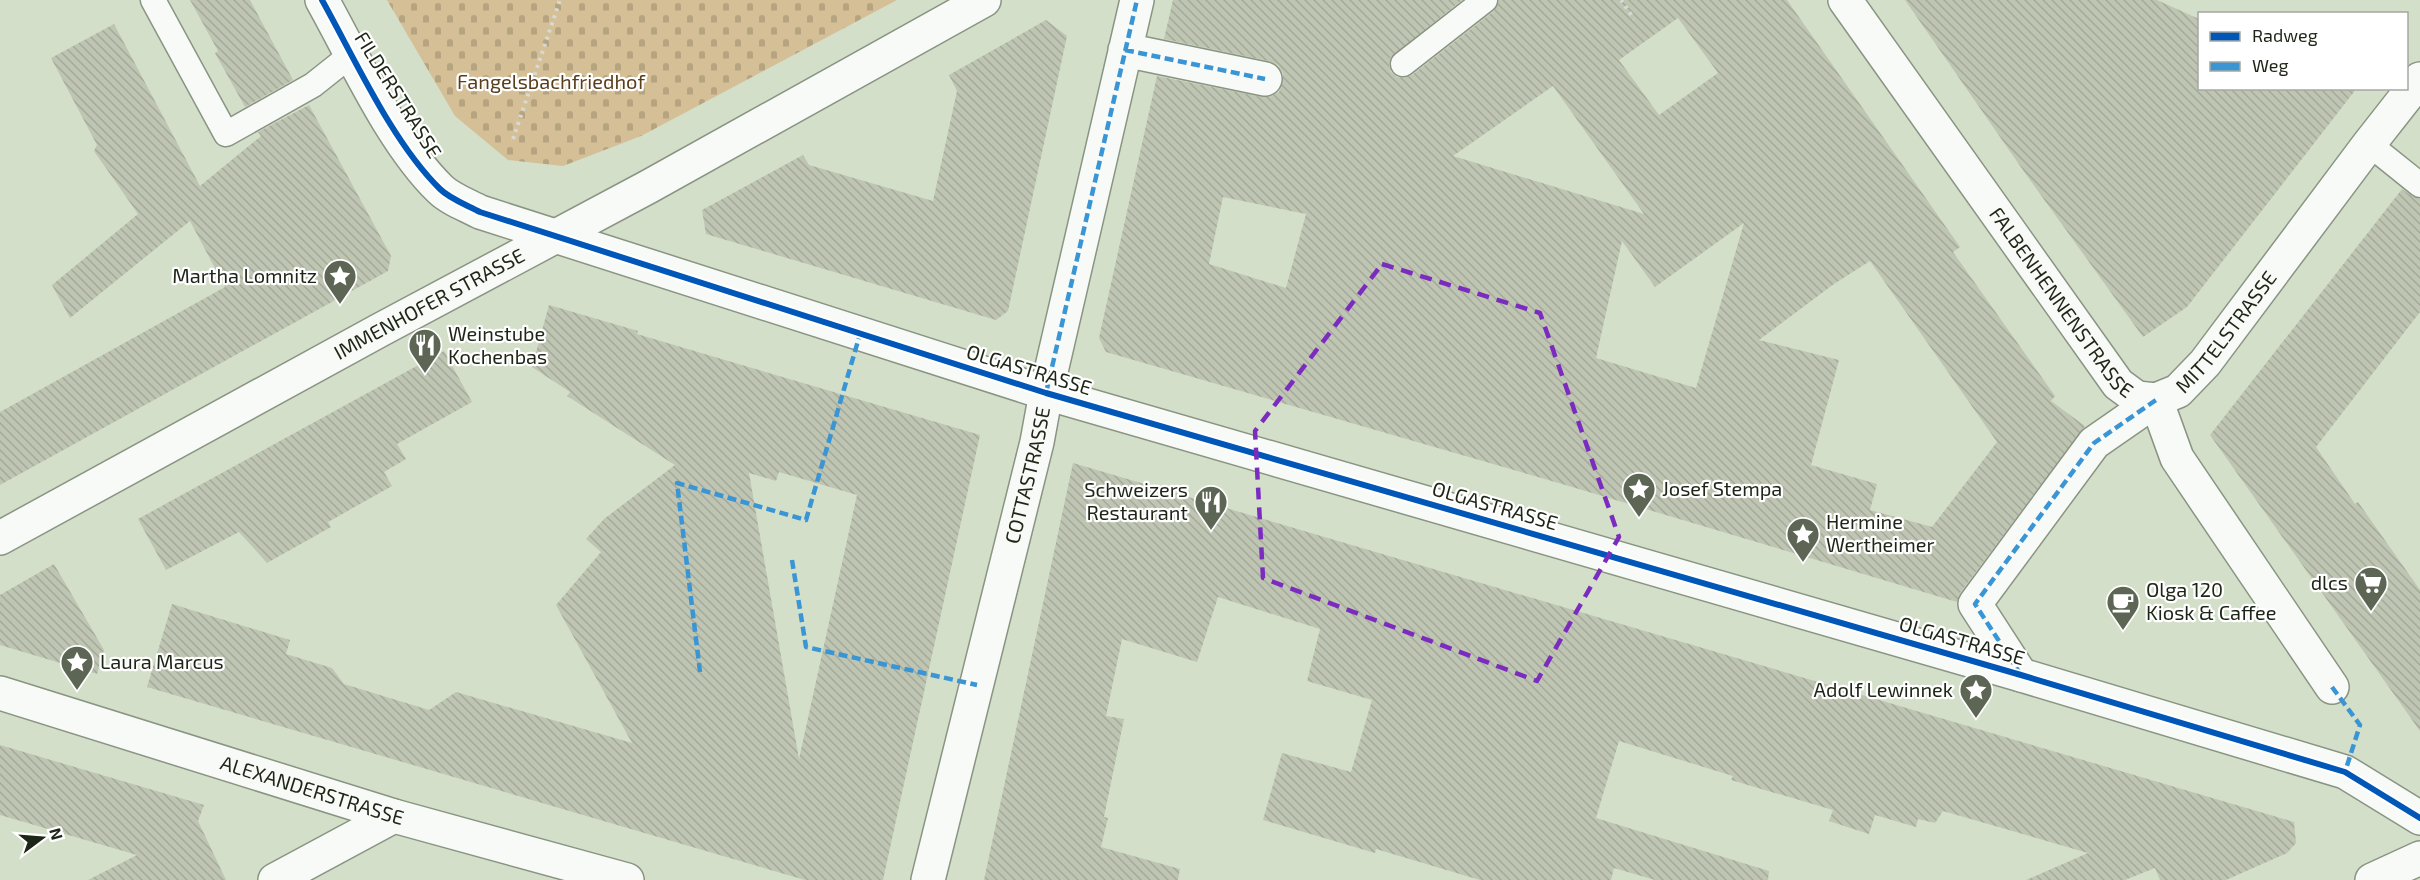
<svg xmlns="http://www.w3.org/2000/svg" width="2420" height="880" font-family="'Exo 2',sans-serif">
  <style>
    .cemetery { fill: url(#cemetery-stones) }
    .building { fill: url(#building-back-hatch); fill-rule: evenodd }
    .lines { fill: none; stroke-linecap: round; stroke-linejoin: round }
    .service-casing { stroke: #8a9483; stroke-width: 27 }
    .pedestrian-casing { stroke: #8a9483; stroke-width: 36 }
    .minor-casing { stroke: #8a9483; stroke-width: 36 }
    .tertiary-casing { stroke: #8a9483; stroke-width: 36 }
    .secondary-casing { stroke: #8a9483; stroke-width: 36 }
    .path { stroke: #d6dad2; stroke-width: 4; stroke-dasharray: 3 4.5; stroke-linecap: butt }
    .service { stroke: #f8faf7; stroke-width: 24 }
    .pedestrian { stroke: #f8faf7; stroke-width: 33 }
    .minor { stroke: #f8faf7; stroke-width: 33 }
    .tertiary { stroke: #f8faf7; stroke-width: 33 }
    .secondary { stroke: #f8faf7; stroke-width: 33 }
    .quiet { stroke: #3a95d4; stroke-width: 4.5; stroke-dasharray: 9 4.5; stroke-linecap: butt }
    .cycleway-casing { stroke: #fff; stroke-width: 10 }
    .cycleway { stroke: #0057b8; stroke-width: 6 }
    .marked { fill: none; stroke: #7b2cbf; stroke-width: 4.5; stroke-dasharray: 12 8; stroke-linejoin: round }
    .labels { text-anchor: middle; stroke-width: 4.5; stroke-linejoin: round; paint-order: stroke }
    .park-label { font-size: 20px; fill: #593e1c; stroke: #fff }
    .street-label { font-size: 20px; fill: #1d2516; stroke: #fff }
    .poi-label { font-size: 20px; fill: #1d2516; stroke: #fff; text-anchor: start }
  </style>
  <defs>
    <pattern id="cemetery-stones" width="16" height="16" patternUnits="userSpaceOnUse" patternTransform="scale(1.5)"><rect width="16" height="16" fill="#d4bf96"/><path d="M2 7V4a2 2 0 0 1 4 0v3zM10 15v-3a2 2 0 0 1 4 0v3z" fill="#b6a481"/></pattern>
    <pattern id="building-back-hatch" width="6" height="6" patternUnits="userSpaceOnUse" patternTransform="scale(1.5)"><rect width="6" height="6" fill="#bfc5b3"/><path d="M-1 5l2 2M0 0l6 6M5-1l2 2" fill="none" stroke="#a4a999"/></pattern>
  </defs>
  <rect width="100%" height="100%" fill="#d3dfc9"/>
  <!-- cemetery -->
  <path class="cemetery" d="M387 0H897L641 136 563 166 508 160 455 116Z"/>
  <!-- building -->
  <path class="building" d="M190 0H250L293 80 245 107 215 53 218 51Z
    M1173 0H1462L1390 58 1389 65 1391 72 1397 77 1404 78 1412 75 1494 11 1499 0H1787L1960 247 1953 252 2055 396 2051 401 2085 426 1960 593 1957 602 1562 484 1106 352 1099 338 1157 76 1262 97H1270L1279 92 1283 82V73L1278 65 1269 61 1164 39ZM1678 18 1718 73 1659 115 1619 60ZM1553 86 1644 214 1453 156ZM1223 197 1306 214 1286 288 1209 264ZM1744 223 1696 388 1596 358 1622 241 1655 287ZM1870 261 1997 442 1932 527 1870 510 1877 484 1811 465 1839 360 1759 340 1834 284Z
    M1905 0H2157L2199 19V88H2357L2187 307 2143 337 2025 173Z
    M1046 20 1067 36 1008 311 996 320 706 234 702 210 803 155 809 165 933 201 957 91 949 75Z
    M114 24 200 186 261 136 258 132 309 105 391 256 388 271 0 485V412L225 287 190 221 70 318 52 285 138 214 94 151 97 145 51 58Z
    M2402 189 2412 196 2420 199V312L2316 447 2355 504 2358 502 2420 590V731L2210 435Z
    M549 305 638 331 637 334 691 350 980 435 883 880H805L147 687 172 604 290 640 286 654 332 668 344 684 429 710 456 692 632 743 556 605 601 552 586 539 604 519 675 465 567 396 570 392 532 367ZM779 472 857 495 799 759 749 473 776 481Z
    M444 351 472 402 397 444 406 459 384 472 392 486 328 522 331 527 267 563 239 532 166 570 138 519Z
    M1073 463 2294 822 2296 843 2287 853 2226 880H2160L2155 868 2125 880H2026L2088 853 1943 811 1935 823 1918 819 1916 827 1875 815 1869 834 1829 821 1833 810 1731 780 1733 776 1619 741 1596 818 1769 871 1768 880H1655L1614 868 1611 880H1480L1376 849 1375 853 1263 820 1282 753 1351 772 1372 700 1307 681 1320 629 1218 597 1197 662 1122 639 1106 716 1124 719 1104 817 1108 818 1101 847 1180 869 1178 880H984Z
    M54 564 104 650 97 674 0 645V595Z
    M0 745 204 805 198 821 226 880H88L137 855 0 815Z"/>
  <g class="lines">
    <defs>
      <path id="service" d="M153 0 226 134 313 85 352 54
        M1403 64 1485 0
        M2369 144 2420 185"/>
      <path id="pedestrian" d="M1125 50 1265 79
        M1046 393 1137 0
        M2021 675 1975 604 2094 443 2156 400"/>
      <g id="minor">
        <path id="s1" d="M1845 0 2118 384 2137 398 2156 400"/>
        <path id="s2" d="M2156 400 2178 391 2205 363 2369 144 2420 79"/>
        <path d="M2156 400 2177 458 2332 687"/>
        <path id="s3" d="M0 693 394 816 627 880"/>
        <path d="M275 880 394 816"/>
        <path id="s4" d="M928 880 1037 442 1046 393"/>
      </g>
      <path id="tertiary" d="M322 0C355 59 392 142 440 189 450 199 467 205 480 212L1046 393 2021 675 2345 772 2420 818
        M2372 880 2420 858"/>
      <g id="secondary">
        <path id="s5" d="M0 538 380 330 648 187 984 0"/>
      </g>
    </defs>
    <!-- service casing -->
    <use href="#service" class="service-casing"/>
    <!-- pedestrian casing -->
    <use href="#pedestrian" class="pedestrian-casing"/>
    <!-- minor casing -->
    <use href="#minor" class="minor-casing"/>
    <!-- tertiary casing -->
    <use href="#tertiary" class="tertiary-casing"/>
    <!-- secondary casing -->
    <use href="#secondary" class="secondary-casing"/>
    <!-- path -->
    <path class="path" d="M1621 0 1634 19
      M513 139 560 0"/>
    <!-- service -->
    <use href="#service" class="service"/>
    <!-- pedestrian -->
    <use href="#pedestrian" class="pedestrian"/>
    <!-- minor -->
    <use href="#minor" class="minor"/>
    <!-- tertiary -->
    <use href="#tertiary" class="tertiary"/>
    <!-- secondary -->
    <use href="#secondary" class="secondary"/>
    <!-- quiet -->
    <path class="quiet" d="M1125 50 1265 79
      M1046 393 1137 0
      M792 560 806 647 977 685
      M700 672 677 483 806 520 860 334
      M2021 675 1975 604 2094 443 2156 400
      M2332 687 2360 725 2345 772"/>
    <defs>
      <path id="cycleway" d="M322 0C355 59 392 142 440 189 450 199 467 205 480 212L1046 393 2021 675 2345 772 2420 818"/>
    </defs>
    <!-- cycleway casing -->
    <use href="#cycleway" class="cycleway-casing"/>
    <!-- cycleway -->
    <use href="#cycleway" class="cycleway"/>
  </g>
  <!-- marked area -->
  <path class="marked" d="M1382 264 1540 313 1619 537 1537 681 1263 578 1255 431Z"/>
  <!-- icons -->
  <defs>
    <symbol id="sight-pin" viewBox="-11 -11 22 30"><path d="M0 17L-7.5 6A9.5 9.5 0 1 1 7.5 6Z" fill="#5d6655" stroke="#fff"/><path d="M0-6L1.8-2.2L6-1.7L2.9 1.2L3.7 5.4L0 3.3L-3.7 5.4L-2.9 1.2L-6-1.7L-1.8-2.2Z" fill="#fff"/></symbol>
    <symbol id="restaurant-pin" viewBox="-11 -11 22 30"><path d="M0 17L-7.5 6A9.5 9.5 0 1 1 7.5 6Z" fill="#5d6655" stroke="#fff"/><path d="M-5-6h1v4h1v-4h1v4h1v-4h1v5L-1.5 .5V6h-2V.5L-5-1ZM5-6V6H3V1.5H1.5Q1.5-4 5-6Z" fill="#fff"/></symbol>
    <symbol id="supermarket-pin" viewBox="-11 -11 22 30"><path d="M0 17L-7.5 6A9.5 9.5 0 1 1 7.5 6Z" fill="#5d6655" stroke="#fff"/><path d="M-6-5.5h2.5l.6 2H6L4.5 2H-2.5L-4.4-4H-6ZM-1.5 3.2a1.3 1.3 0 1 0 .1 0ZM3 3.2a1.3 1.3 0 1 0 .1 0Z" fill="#fff"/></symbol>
    <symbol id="cafe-pin" viewBox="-11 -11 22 30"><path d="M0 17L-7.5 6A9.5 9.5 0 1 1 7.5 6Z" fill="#5d6655" stroke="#fff"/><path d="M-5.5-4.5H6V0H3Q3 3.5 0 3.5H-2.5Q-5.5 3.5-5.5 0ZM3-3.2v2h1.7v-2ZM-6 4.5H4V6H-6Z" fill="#fff"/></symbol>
  </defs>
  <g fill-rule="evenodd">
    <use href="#sight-pin" x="321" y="257" width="38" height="52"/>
    <use href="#restaurant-pin" x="406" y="326" width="38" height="52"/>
    <use href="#sight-pin" x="1620" y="470" width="38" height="52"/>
    <use href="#restaurant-pin" x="1192" y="483" width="38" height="52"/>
    <use href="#sight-pin" x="1784" y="515" width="38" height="52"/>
    <use href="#supermarket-pin" x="2352" y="564" width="38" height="52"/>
    <use href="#cafe-pin" x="2104" y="583" width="38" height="52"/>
    <use href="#sight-pin" x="58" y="643" width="38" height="52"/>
    <use href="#sight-pin" x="1957" y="671" width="38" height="52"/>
  </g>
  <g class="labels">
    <!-- park labels -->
    <g class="park-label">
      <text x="551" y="89">Fangelsbachfriedhof</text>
    </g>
    <!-- street labels -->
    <g class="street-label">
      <text transform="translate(398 95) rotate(58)" y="7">FILDERSTRASSE</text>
      <text dy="7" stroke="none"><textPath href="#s1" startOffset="372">FALBENHENNENSTRASSE</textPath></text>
      <text dy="7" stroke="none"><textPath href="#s5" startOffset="489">IMMENHOFER STRASSE</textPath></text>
      <text dy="7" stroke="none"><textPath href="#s2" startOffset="100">MITTELSTRASSE</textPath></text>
      <text transform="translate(1029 370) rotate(17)" y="7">OLGASTRASSE</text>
      <text dy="7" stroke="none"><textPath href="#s4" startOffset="417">COTTASTRASSE</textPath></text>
      <text transform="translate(1495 506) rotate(16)" y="7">OLGASTRASSE</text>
      <text transform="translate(1962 641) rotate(16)" y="7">OLGASTRASSE</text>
      <text dy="7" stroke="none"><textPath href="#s3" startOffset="327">ALEXANDERSTRASSE</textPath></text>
    </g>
    <!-- poi labels -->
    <g class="poi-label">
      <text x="317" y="283" text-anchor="end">Martha Lomnitz</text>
      <text x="448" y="341">Weinstube<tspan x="448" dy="23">Kochenbas</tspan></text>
      <text x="1662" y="496">Josef Stempa</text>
      <text x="1188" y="497" text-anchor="end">Schweizers<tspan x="1188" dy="23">Restaurant</tspan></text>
      <text x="1826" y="529">Hermine<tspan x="1826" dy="23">Wertheimer</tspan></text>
      <text x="2348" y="590" text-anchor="end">dlcs</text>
      <text x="2146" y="597">Olga 120<tspan x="2146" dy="23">Kiosk &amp; Caffee</tspan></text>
      <text x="100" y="669">Laura Marcus</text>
      <text x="1953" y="697" text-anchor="end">Adolf Lewinnek</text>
    </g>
  </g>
  <!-- legend -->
  <rect x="2198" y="12" width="210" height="78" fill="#ffffff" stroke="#a5a8a2" stroke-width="1.5"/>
  <rect x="2210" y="32" width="30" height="9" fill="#0057b8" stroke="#a5a8a2" stroke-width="1.5"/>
  <text x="2252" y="42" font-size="18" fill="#1d2516">Radweg</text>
  <rect x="2210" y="62" width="30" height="9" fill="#3a95d4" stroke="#a5a8a2" stroke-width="1.5"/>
  <text x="2252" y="72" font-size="18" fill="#1d2516">Weg</text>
  <!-- north arrow -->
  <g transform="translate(42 838) rotate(74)" stroke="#ffffff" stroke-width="4.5" paint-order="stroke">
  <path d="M0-4.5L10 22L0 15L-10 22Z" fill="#1d2516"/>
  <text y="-9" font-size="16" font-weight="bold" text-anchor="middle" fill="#1d2516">N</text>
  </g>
</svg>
